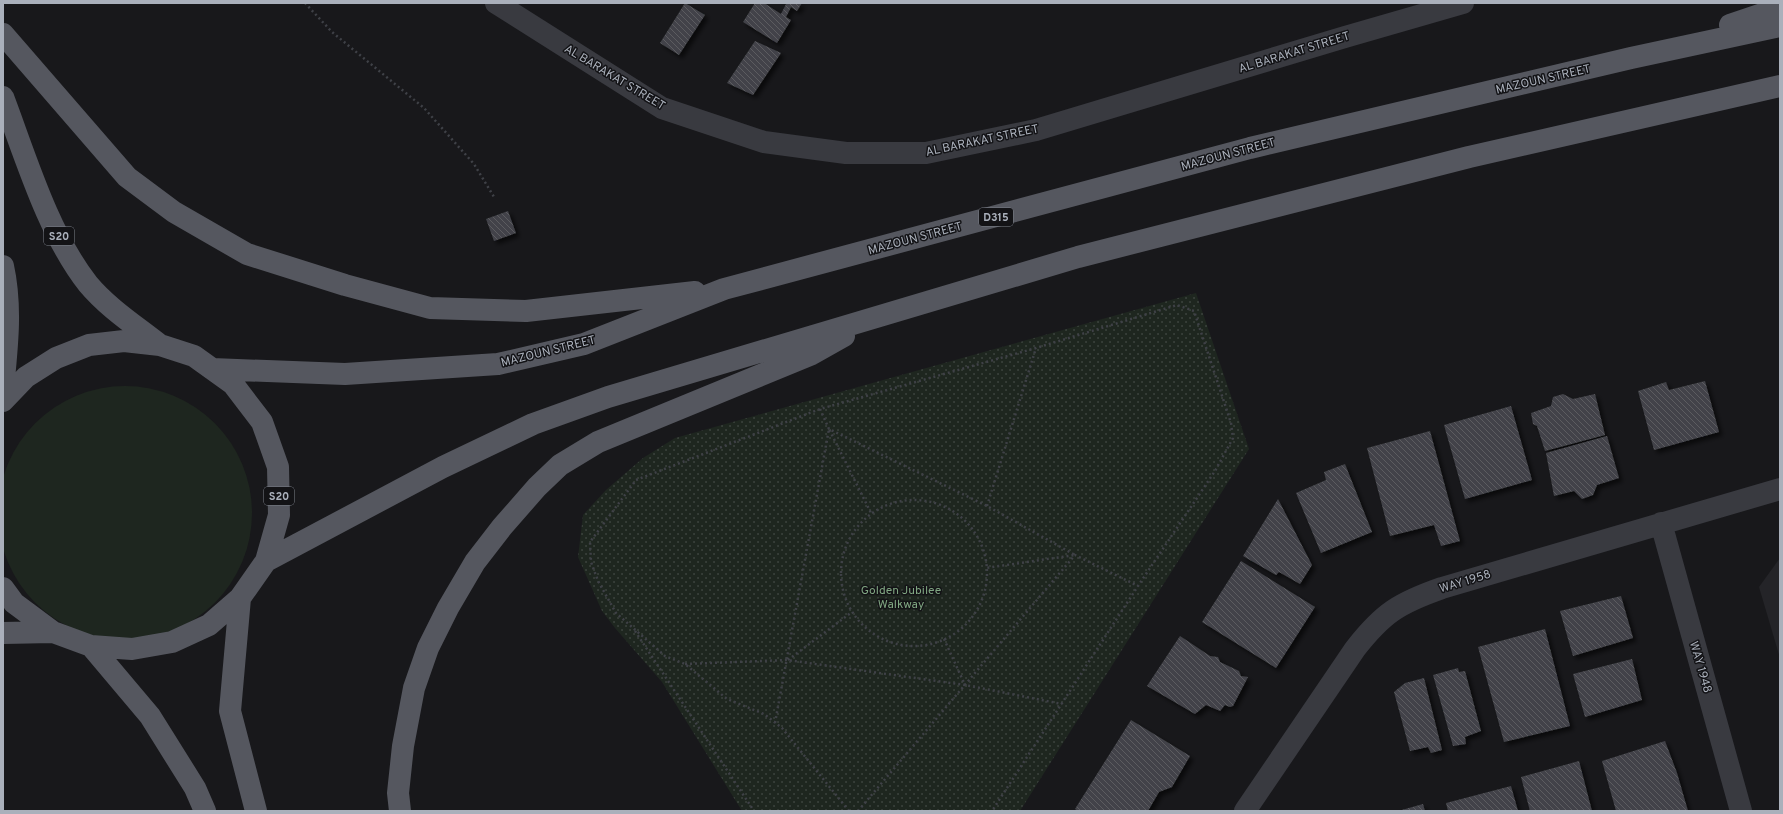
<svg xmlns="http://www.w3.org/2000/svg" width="1783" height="814" font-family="Overpass,sans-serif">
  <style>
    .built { fill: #242428 }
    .green { fill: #1e261f }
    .park { fill: url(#park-dots) }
    .building { fill: url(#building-back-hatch); filter: url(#shadow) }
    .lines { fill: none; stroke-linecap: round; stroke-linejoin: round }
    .path { stroke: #3f4147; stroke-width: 2.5; stroke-dasharray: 2 3; stroke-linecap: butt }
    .minor { stroke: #393a40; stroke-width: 22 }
    .tertiary { stroke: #393a40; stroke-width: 22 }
    .primary { stroke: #55575f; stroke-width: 22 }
    .labels { text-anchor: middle; stroke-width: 3; stroke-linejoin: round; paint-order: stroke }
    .shield { fill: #131316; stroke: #7d818a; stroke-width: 1 }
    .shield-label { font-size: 11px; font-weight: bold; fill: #aab0bb }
    .street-label { font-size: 12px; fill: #aab0bb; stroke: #131316 }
    .park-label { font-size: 12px; fill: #80a682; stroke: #131316 }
  </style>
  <defs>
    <pattern id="park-dots" width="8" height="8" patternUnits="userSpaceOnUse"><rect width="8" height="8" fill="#1e261f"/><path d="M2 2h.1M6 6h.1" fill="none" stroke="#3c433e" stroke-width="1.8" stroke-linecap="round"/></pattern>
    <pattern id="building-back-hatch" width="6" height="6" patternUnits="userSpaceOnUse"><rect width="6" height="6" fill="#424348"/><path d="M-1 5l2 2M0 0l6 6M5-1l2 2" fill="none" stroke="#5b5c60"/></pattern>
    <filter id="shadow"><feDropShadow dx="3.5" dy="3.5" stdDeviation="2" flood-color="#0009"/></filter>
  </defs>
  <rect width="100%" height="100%" fill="#18181b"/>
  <!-- built -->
  <path class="built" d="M1780 558V658L1759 587Z"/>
  <!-- green -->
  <path class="green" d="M-2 513a127 127 0 1 1 254 0a127 127 0 1 1-254 0Z"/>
  <!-- park -->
  <path class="park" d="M1196 293 1249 449 1020 811H742L662 682 615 628 602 611 578 557 583 515 606 490 643 458 675 438Z"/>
  <!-- building -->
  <path class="building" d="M685 3 705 15 679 55 660 43Z
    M755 3H764L781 14 786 4 784 3H802L797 11 791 7 786 17 791 20 777 43 743 22Z
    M755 41 781 53 753 95 727 83Z
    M508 211 516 233 494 241 486 219Z
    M1705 381 1719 432 1654 450 1638 391 1666 382 1669 390Z
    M1563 394 1573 399 1595 394 1605 435 1545 451 1537 426 1533 424 1531 413 1551 406 1553 397Z
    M1511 406 1532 480 1465 499 1444 425Z
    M1430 431 1460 541 1441 546 1434 525 1390 536 1367 448Z
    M1607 436 1619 478 1597 485 1593 495 1582 499 1574 491 1554 496 1546 453Z
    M1345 464 1372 532 1321 553 1296 493 1326 480 1324 472Z
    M1278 499 1312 565 1300 584 1279 572 1276 575 1243 556Z
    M1241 561 1315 607 1276 668 1202 622Z
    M1621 596 1633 638 1573 656 1560 611Z
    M1545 629 1570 726 1504 742 1478 647Z
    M1180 636 1210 656 1218 657 1220 662 1239 671 1241 676 1248 677 1233 706 1230 707 1225 705 1220 711 1206 705 1195 714 1147 686Z
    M1632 659 1642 700 1585 717 1573 674Z
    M1458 668 1459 672 1465 671 1481 731 1465 737 1466 744 1453 746 1433 675Z
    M1424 678 1442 750 1431 753 1428 747 1410 751 1394 692 1405 683Z
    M1131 720 1190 756 1172 787 1159 792 1148 811H1078L1075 809Z
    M1665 741 1677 773 1688 811H1616L1602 761Z
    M1579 761 1592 811H1530L1521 777Z
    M1511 786 1518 811H1448L1446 803Z
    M1423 804 1425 811H1398Z"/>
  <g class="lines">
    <!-- path -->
    <path class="path" d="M305 3 332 32 424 108 474 164 494 197
      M820 409 829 429 987 506 1075 555 986 568
      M841 573a73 73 0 1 1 146 0a73 73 0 1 1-146 0Z
      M987 506 1036 348
      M635 631 754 811
      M944 639 965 685
      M788 660 852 612
      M685 664 787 660 965 685 1062 704
      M775 723 829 429 872 515
      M849 811 782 728 764 714 727 699 685 664 665 656 616 613 598 581 591 562 590 542 636 480 820 409 1036 348 1177 305 1194 311 1231 423 1233 438 1215 471 1138 586 992 811
      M858 811 1075 555 1138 586"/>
    <!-- minor -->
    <path class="minor" d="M1661 523 1741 811
      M1245 811 1355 649C1383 613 1399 603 1442 588L1780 489"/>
    <!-- tertiary -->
    <path class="tertiary" d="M496 3 662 108 764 142 846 153H926L1036 130 1345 37 1463 3"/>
    <!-- primary -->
    <path class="primary" d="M1730 25 1780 8
      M3 34 127 177 174 212 247 254 345 285 430 308 526 311 695 292
      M3 97C26 158 48 233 88 284 108 308 136 326 160 345
      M3 266C12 307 7 348 3 389
      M212 369 345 374 498 364 584 344 724 289 1250 148 1631 58 1780 26
      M3 401 26 377 56 358 89 345 124 341 160 345 194 356 233 384 262 422 278 467 279 515 266 561 240 598 209 625 172 642 132 649 91 646 53 632 14 603 3 588
      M266 561 443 467 533 424 608 397 1078 257 1469 157 1780 86
      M240 598 230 711 256 811
      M3 633 53 632
      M91 646 150 716 195 788 205 811
      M400 811 398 793 403 746 414 688 428 648 448 608 475 562 502 527 537 487 560 465 598 442 812 354 844 336"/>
  </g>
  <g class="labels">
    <!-- shield labels -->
    <g class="shield">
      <rect x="979" y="208" width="34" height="18" rx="3"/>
      <rect x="44" y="227" width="30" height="18" rx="3"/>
      <rect x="264" y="487" width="30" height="18" rx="3"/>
    </g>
    <g class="shield-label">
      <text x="996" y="221">D315</text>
      <text x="59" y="240">S20</text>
      <text x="279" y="500">S20</text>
    </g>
    <!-- street labels -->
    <g class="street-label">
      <text transform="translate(1294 52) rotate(-17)" y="4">AL BARAKAT STREET</text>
      <text transform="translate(615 77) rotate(31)" y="4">AL BARAKAT STREET</text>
      <text transform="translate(1543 79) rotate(-13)" y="4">MAZOUN STREET</text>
      <text transform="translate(982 140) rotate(-12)" y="4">AL BARAKAT STREET</text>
      <text transform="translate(1228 154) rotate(-15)" y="4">MAZOUN STREET</text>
      <text transform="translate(915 238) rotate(-15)" y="4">MAZOUN STREET</text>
      <text transform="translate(548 351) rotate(-14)" y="4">MAZOUN STREET</text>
      <text transform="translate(1465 581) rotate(-17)" y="4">WAY 1958</text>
      <text transform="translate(1701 667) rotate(74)" y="4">WAY 1948</text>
    </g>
    <!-- park labels -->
    <g class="park-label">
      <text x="901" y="594">Golden Jubilee<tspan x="901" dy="14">Walkway</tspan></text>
    </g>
  </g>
  <!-- border -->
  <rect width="1783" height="814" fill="none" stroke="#aab0bb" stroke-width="8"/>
</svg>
